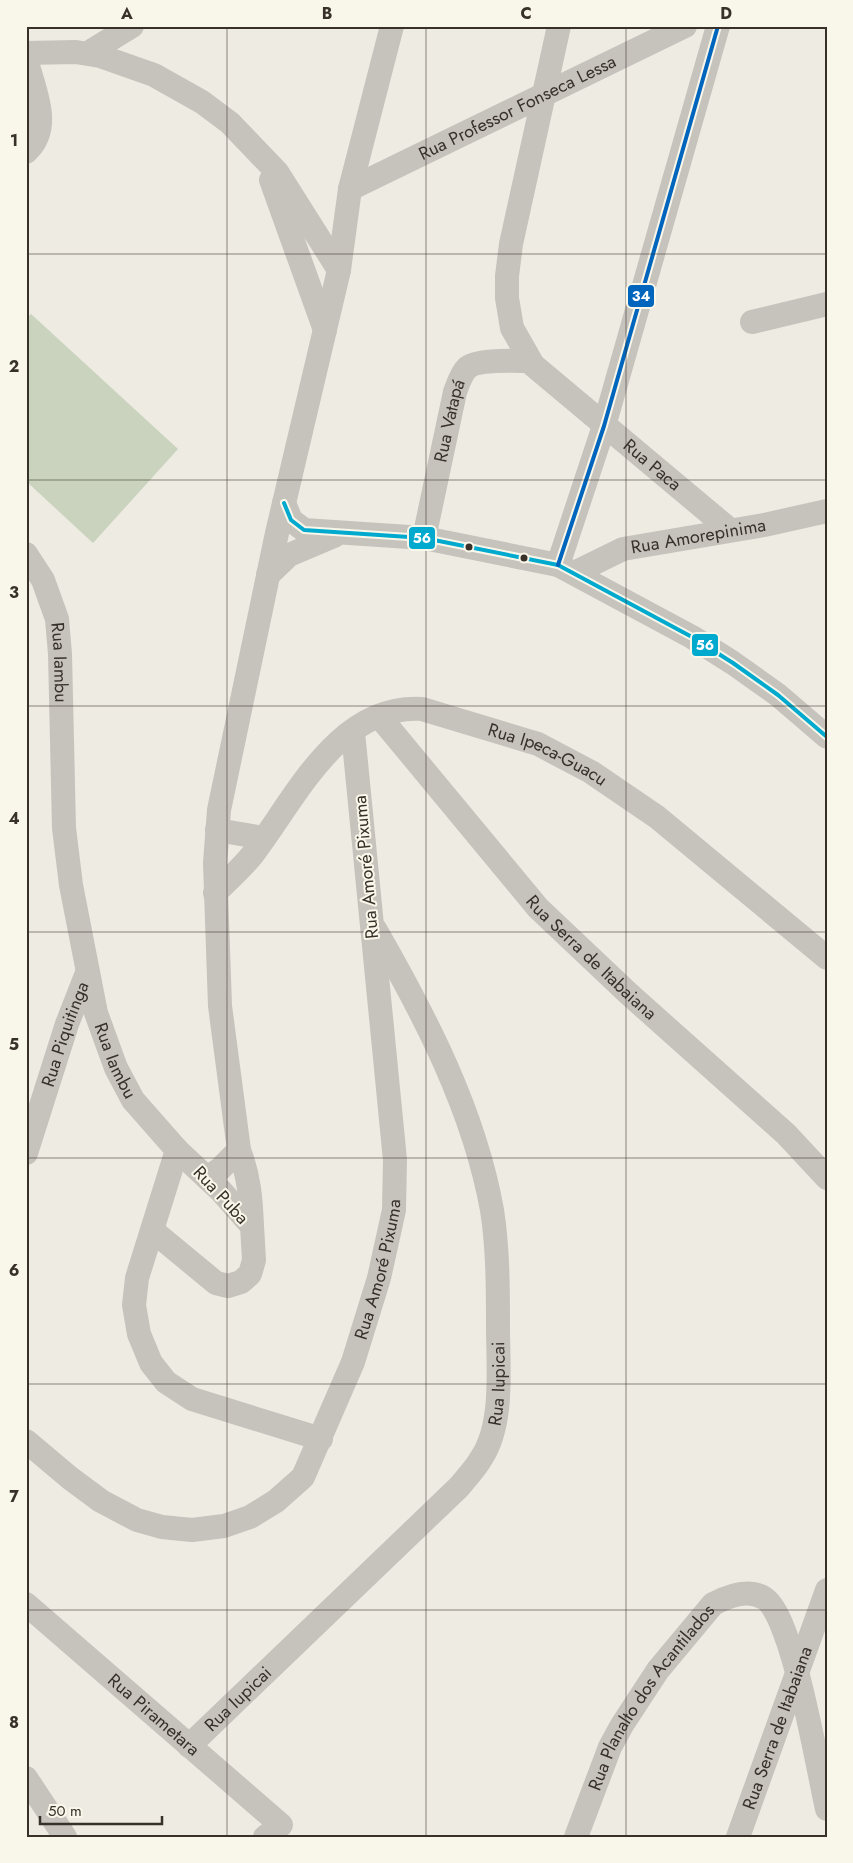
<svg xmlns="http://www.w3.org/2000/svg" width="853" height="1863" font-family="Jost,sans-serif">
  <style>
    .green { fill: #c9d3bd }
    .lines { fill: none; stroke-linecap: round; stroke-linejoin: round }
    .minor { stroke: #c6c3bc; stroke-width: 24 }
    .bus-1-casing { stroke: #f9f6ea; stroke-width: 8 }
    .bus-2-casing { stroke: #f9f6ea; stroke-width: 8 }
    .bus-1 { stroke: #00a9ce; stroke-width: 4 }
    .bus-2 { stroke: #0065bd; stroke-width: 4 }
    .grid { fill: none; stroke: #37312a; stroke-width: 1; stroke-opacity: 0.55 }
    .bus-dot { fill: #37312a; stroke: #f9f6ea; stroke-width: 2 }
    .labels { text-anchor: middle; stroke-width: 4; stroke-linejoin: round; paint-order: stroke }
    .street-label { font-size: 18px; fill: #37312a; stroke: #f9f6ea }
    .line-badge { stroke: #f9f6ea; stroke-width: 2 }
    .badge-label { font-size: 14px; text-anchor: middle; font-weight: bold; fill: #fff }
    .neatline { fill: none; stroke: #37312a; stroke-width: 2 }
    .grid-label { font-size: 16px; text-anchor: middle; font-weight: bold; fill: #37312a }
  </style>
  <rect width="100%" height="100%" fill="#edebe2"/>
  <!-- green -->
  <path class="green" d="M31 314 178 449 93 543 26 481V319Z"/>
  <g class="lines">
    <!-- minor -->
    <g class="minor">
      <path id="s1" d="M559 26 511 244 507 276V298L512 328 533 365 730 530"/>
      <path d="M26 53 76 52 100 56 154 75 202 102 230 123 277 172 339 270"/>
      <path d="M88 53 132 26"/>
      <path d="M26 58C33 89 54 127 26 152"/>
      <path d="M271 180 325 330"/>
      <path id="s2" d="M350 189 685 26"/>
      <path d="M752 322 827 304"/>
      <path d="M284 503 291 520 304 530 424 538 558 565 692 637 733 663 778 695 827 737"/>
      <path id="s3" d="M424 538 455 392C458 384 461 374 467 368 477 359 515 361 529 361"/>
      <path id="s4" d="M26 554 43 580 57 619 60 654 64 828 71 885 96 1013 116 1068 133 1100 177 1150 137 1278 134 1305 139 1334 151 1363 166 1382 192 1399 321 1439"/>
      <path d="M558 565 604 426 718 26"/>
      <path id="s5" d="M574 573 623 549 764 525 827 511"/>
      <path d="M268 575 289 555 334 536"/>
      <path id="s6" d="M379 716 538 908 629 994 786 1134 827 1178"/>
      <path d="M217 830 264 838"/>
      <path id="s7" d="M215 893C228 880 242 868 253 854 296 798 338 704 422 709L538 744 591 772 657 817 827 958"/>
      <path id="s8" d="M26 1153 67 1024 87 973"/>
      <path d="M207 1178 220 1169 239 1150"/>
      <path d="M252 1226C251 1199 249 1176 239 1150L220 1006 215 863 219 810 277 533 339 270 350 189 392 26"/>
      <path d="M153 1231 216 1283 228 1286 241 1282 250 1274 254 1260 252 1226 221 1191 177 1150"/>
      <path id="s9" d="M26 1441 70 1478 101 1501 137 1520 162 1527 192 1530 224 1526 250 1517 276 1501 303 1477 353 1362 379 1278 394 1210 395 1160 353 732"/>
      <path id="s10" d="M26 1604 281 1825 265 1837"/>
      <path id="s11" d="M189 1746 459 1487C467 1477 476 1468 482 1457 504 1423 498 1366 498 1327 498 1289 498 1248 492 1210 474 1110 425 1016 375 929"/>
      <path d="M26 1778 65 1837"/>
      <path id="s12" d="M576 1837 610 1747 622 1725 658 1670 713 1604C728 1596 748 1588 764 1598 793 1615 818 1771 827 1809"/>
      <path id="s13" d="M738 1837 827 1590"/>
    </g>
    <defs>
      <path id="bus-1" d="M284 503 291 520 304 530 424 538 558 565 692 637 733 663 778 695 827 737"/>
      <path id="bus-2" d="M558 565 604 426 718 26"/>
    </defs>
    <!-- bus-1 casing -->
    <use href="#bus-1" class="bus-1-casing"/>
    <!-- bus-2 casing -->
    <use href="#bus-2" class="bus-2-casing"/>
    <!-- bus-1 -->
    <use href="#bus-1" class="bus-1"/>
    <!-- bus-2 -->
    <use href="#bus-2" class="bus-2"/>
  </g>
  <!-- grid -->
  <path class="grid" d="M227 26V1837M426 26V1837M626 26V1837M26 254H827M26 480H827M26 706H827M26 932H827M26 1158H827M26 1384H827M26 1610H827"/>
  <!-- markers -->
  <g class="bus-dot">
    <circle cx="469" cy="547" r="4.5"/>
    <circle cx="524" cy="558" r="4.5"/>
  </g>
  <g class="labels">
    <!-- street labels -->
    <g class="street-label">
      <text dy="6" stroke="none"><textPath href="#s2" startOffset="186">Rua Professor Fonseca Lessa</textPath></text>
      <text dy="6" stroke="none"><textPath href="#s3" startOffset="120">Rua Vatapá</textPath></text>
      <text dy="6" stroke="none"><textPath href="#s1" startOffset="506">Rua Paca</textPath></text>
      <text dy="6" stroke="none"><textPath href="#s5" startOffset="131">Rua Amorepinima</textPath></text>
      <text dy="6" stroke="none"><textPath href="#s4" startOffset="116">Rua Iambu</textPath></text>
      <text dy="6" stroke="none"><textPath href="#s7" startOffset="422">Rua Ipeca-Guacu</textPath></text>
      <text transform="translate(366 867) rotate(-95)" y="6">Rua Amoré Pixuma</text>
      <text dy="6" stroke="none"><textPath href="#s6" startOffset="322">Rua Serra de Itabaiana</textPath></text>
      <text dy="6" stroke="none"><textPath href="#s8" startOffset="125">Rua Piquitinga</textPath></text>
      <text dy="6" stroke="none"><textPath href="#s4" startOffset="521">Rua Iambu</textPath></text>
      <text transform="translate(221 1195) rotate(47)" y="6">Rua Puba</text>
      <text dy="6" stroke="none"><textPath href="#s9" startOffset="541">Rua Amoré Pixuma</textPath></text>
      <text dy="6" stroke="none"><textPath href="#s11" startOffset="488">Rua Iupicai</textPath></text>
      <text dy="6" stroke="none"><textPath href="#s11" startOffset="68">Rua Iupicai</textPath></text>
      <text dy="6" stroke="none"><textPath href="#s12" startOffset="160">Rua Planalto dos Acantilados</textPath></text>
      <text dy="6" stroke="none"><textPath href="#s10" startOffset="169">Rua Pirametara</textPath></text>
      <text dy="6" stroke="none"><textPath href="#s13" startOffset="116">Rua Serra de Itabaiana</textPath></text>
    </g>
  </g>
  <g class="line-badge">
    <rect x="627" y="284" width="28" height="24" rx="5" fill="#0065bd"/>
    <rect x="408" y="526" width="28" height="24" rx="5" fill="#00a9ce"/>
    <rect x="691" y="633" width="28" height="24" rx="5" fill="#00a9ce"/>
  </g>
  <g class="badge-label">
    <text x="641" y="301">34</text>
    <text x="422" y="543">56</text>
    <text x="705" y="650">56</text>
  </g>
  <!-- border -->
  <rect width="853" height="1863" fill="none" stroke="#f9f6ea" stroke-width="55"/>
  <!-- scale -->
  <path d="M40 1816v8h122v-8" fill="none" stroke="#37312a" stroke-width="2.5"/>
  <text x="48" y="1816" font-size="15" fill="#37312a" stroke="#f9f6ea" stroke-width="4" paint-order="stroke">50 m</text>
  <rect x="28" y="28" width="798" height="1808" class="neatline"/>
  <g class="grid-label">
    <text x="127" y="19">A</text>
    <text x="327" y="19">B</text>
    <text x="526" y="19">C</text>
    <text x="726" y="19">D</text>
    <text x="14" y="146">1</text>
    <text x="14" y="372">2</text>
    <text x="14" y="598">3</text>
    <text x="14" y="824">4</text>
    <text x="14" y="1050">5</text>
    <text x="14" y="1276">6</text>
    <text x="14" y="1502">7</text>
    <text x="14" y="1728">8</text>
  </g>
</svg>
